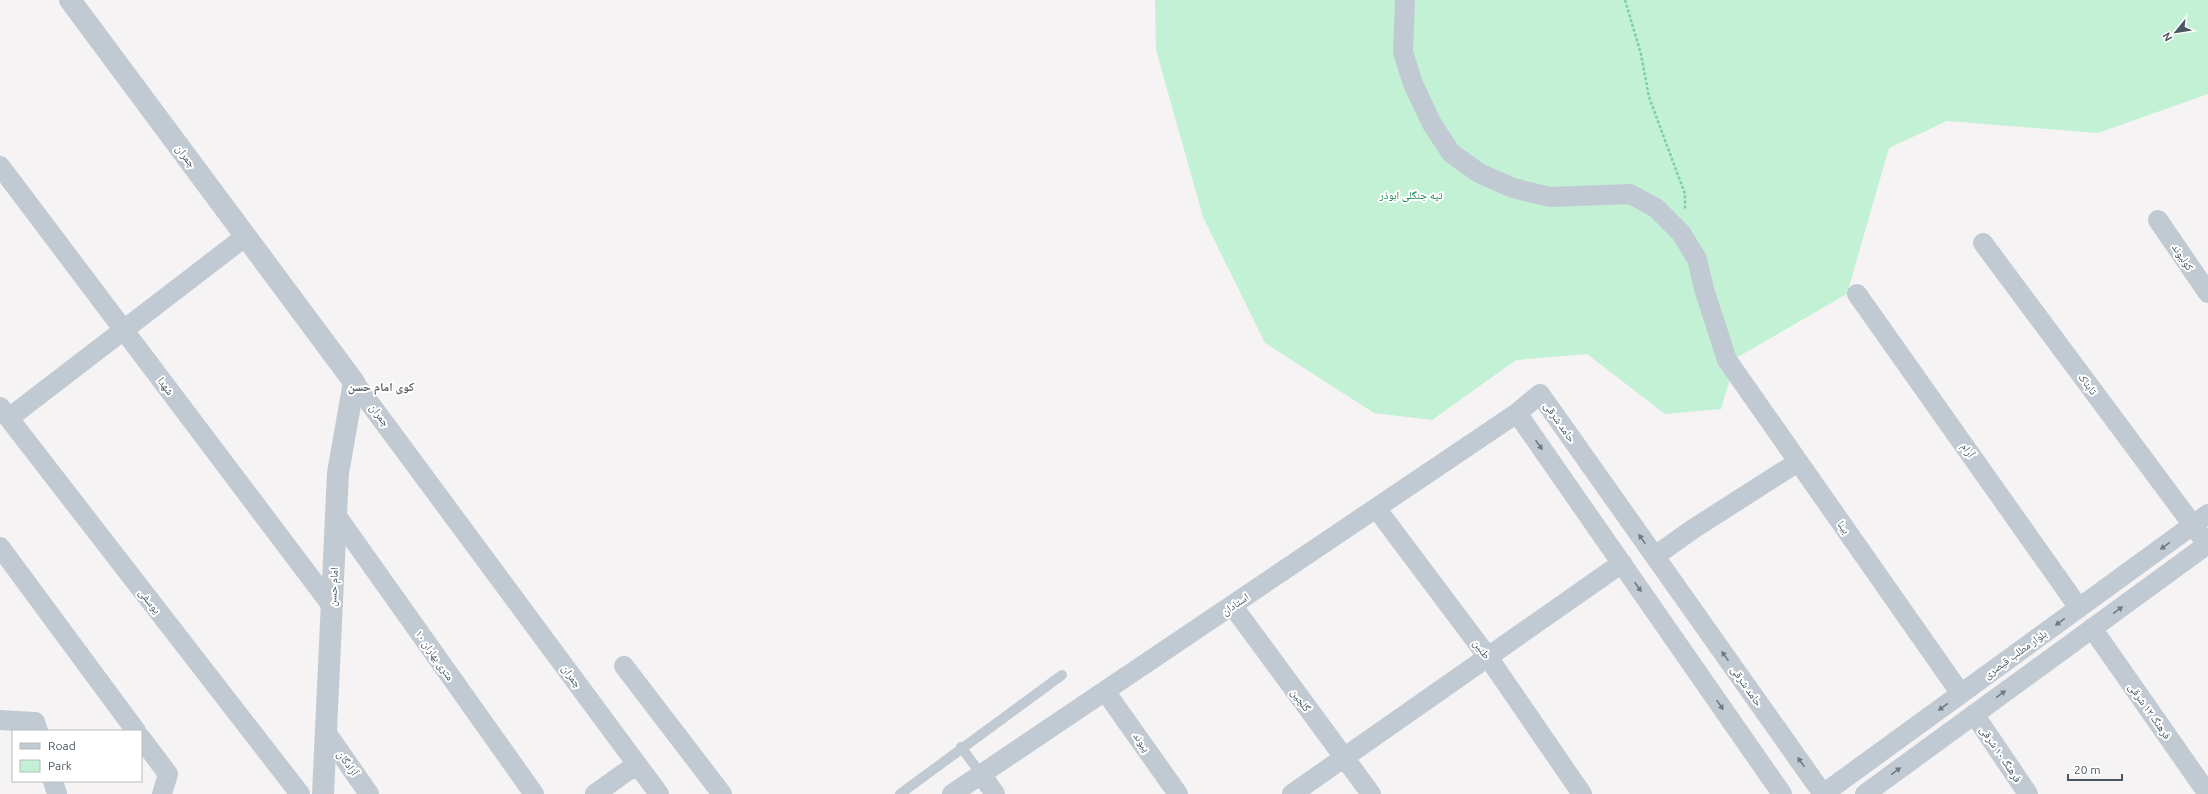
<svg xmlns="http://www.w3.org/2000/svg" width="2208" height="794" font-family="Ubuntu,'Noto Naskh Arabic',sans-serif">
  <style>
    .green { fill: #c3f1d5 }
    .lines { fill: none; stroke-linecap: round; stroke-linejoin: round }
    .path { stroke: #7ad0a6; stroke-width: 2.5; stroke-dasharray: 3 2; stroke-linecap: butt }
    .service { stroke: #c1cad2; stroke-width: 10 }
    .minor { stroke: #c1cad2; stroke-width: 20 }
    .tertiary { stroke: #c1cad2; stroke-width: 22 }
    .oneway { fill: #6e7983 }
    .labels { text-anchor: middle; stroke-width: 4; stroke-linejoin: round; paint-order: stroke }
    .street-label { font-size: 11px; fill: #4a5661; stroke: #fff }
    .park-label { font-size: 11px; fill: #17864f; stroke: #fff }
    .neighbourhood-label { font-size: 12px; font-weight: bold; fill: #5f6368; stroke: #fff }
  </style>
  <rect width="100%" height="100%" fill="#f5f3f3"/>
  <!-- green -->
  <path class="green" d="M1155 0H2208V94L2098 133 1947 121 1889 148 1847 294 1736 358 1721 409 1665 414 1587 354 1516 360 1432 420 1374 413 1265 343 1203 217 1156 50Z"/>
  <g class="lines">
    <!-- path -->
    <path class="path" d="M1625 0 1641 54 1649 97 1685 194V210"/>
    <!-- service -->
    <path class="service" d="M961 747 981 774
      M900 794 1062 675"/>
    <!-- minor -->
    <path class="minor" d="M1405 0 1403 52 1413 84 1432 124 1451 153 1479 173 1513 188 1550 197 1630 194 1656 208 1681 233 1697 259 1704 289 1727 360 1961 694
      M0 166 332 606
      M2158 220 2208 293
      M1983 243 2201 536
      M1857 294 2079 608
      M354 382 659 794
      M0 407 300 794
      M1517 413 1782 794
      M9 418 246 236
      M1376 508 1488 657 1582 794
      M336 515 534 794
      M0 547 136 731
      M1655 556 1693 529 1798 462
      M1232 605 1371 794
      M2092 628 2208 794
      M624 666 722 794
      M1105 691 1178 794
      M1974 714 2028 794
      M0 720 35 722 38 731
      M326 732 369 794
      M141 738 168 774 162 794
      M981 774 995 794
      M53 781 57 794
      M595 794 637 764
      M952 794 1517 413 1540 394 1823 794
      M1292 794 1622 563
      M1823 794 2208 514
      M1865 794 2208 544"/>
    <!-- tertiary -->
    <path class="tertiary" d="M70 0 354 382 338 473 323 794"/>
  </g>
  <!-- one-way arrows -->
  <defs><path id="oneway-solid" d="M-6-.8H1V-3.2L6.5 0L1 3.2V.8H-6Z"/></defs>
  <g class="oneway">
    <use href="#oneway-solid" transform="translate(1539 445) rotate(55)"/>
    <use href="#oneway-solid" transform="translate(1642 539) rotate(-125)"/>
    <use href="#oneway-solid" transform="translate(2165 546) rotate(144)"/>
    <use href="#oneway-solid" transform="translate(1638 587) rotate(55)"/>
    <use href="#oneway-solid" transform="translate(2118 610) rotate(-36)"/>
    <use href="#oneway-solid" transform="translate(2060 622) rotate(144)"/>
    <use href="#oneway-solid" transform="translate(1725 656) rotate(-125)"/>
    <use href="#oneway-solid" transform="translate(2001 694) rotate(-36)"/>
    <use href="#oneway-solid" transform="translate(1720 705) rotate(55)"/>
    <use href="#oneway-solid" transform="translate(1943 707) rotate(144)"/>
    <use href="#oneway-solid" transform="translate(1801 762) rotate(-125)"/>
    <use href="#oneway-solid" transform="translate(1896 771) rotate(-36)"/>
  </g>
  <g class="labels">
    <!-- street labels -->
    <g class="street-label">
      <text transform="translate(186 156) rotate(53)" y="4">چمران</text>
      <text transform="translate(2183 257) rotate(56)" y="4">کولیوند</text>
      <text transform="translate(2088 384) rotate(53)" y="4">تابناک</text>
      <text transform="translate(166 386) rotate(53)" y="4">شهدا</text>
      <text transform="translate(380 415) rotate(53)" y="4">چمران</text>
      <text transform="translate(1560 422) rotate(55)" y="4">حامد شرقی</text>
      <text transform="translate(1968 450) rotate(55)" y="4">آرام</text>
      <text transform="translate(1844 527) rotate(55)" y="4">بینا</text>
      <text transform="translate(333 587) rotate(-87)" y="4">امام حسن</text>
      <text transform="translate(150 601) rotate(52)" y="4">یوسفی</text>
      <text transform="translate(1235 604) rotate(-34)" y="4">استادان</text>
      <text transform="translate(1482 649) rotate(54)" y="4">طنین</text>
      <text transform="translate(2015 654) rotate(-36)" y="4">بلوار مطلب قیصری</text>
      <text transform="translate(435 655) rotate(55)" y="4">۱۰ متری بهاران</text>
      <text transform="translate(572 676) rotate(54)" y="4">چمران</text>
      <text transform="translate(1747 686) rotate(55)" y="4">حامد شرقی</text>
      <text transform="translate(1301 700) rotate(54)" y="4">گلچین</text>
      <text transform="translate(2150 711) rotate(55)" y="4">فرهنگ ۱۲ شرقی</text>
      <text transform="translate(1142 742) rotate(55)" y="4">پیوند</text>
      <text transform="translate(2001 754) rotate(56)" y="4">فرهنگ ۱۰ شرقی</text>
      <text transform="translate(348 763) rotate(55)" y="4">آزادگان</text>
    </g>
    <!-- park labels -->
    <g class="park-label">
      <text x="1411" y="199">تپه جنگلی ابوذر</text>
    </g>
    <!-- neighbourhood labels -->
    <g class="neighbourhood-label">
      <text x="381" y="391">کوی امام حسن</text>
    </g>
  </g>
  <!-- legend -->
  <rect x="12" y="730" width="130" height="52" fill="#ffffff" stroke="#b7bbc0"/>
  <rect x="20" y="743" width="20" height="6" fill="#c1cad2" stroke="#b7bbc0"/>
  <text x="48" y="750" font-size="12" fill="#4a5661">Road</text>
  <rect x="20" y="760" width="20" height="12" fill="#c3f1d5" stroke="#b7bbc0"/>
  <text x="48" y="770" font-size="12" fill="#4a5661">Park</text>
  <!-- north arrow -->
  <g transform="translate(2176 32) rotate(240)" stroke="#ffffff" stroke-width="3" paint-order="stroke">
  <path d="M0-3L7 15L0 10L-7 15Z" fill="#4a5661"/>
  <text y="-6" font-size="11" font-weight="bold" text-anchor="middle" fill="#4a5661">N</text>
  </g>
  <!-- scale -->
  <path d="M2068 774v6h54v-6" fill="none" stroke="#4a5661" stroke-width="2"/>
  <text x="2074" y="774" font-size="12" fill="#4a5661" stroke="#ffffff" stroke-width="3" paint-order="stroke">20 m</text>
</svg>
